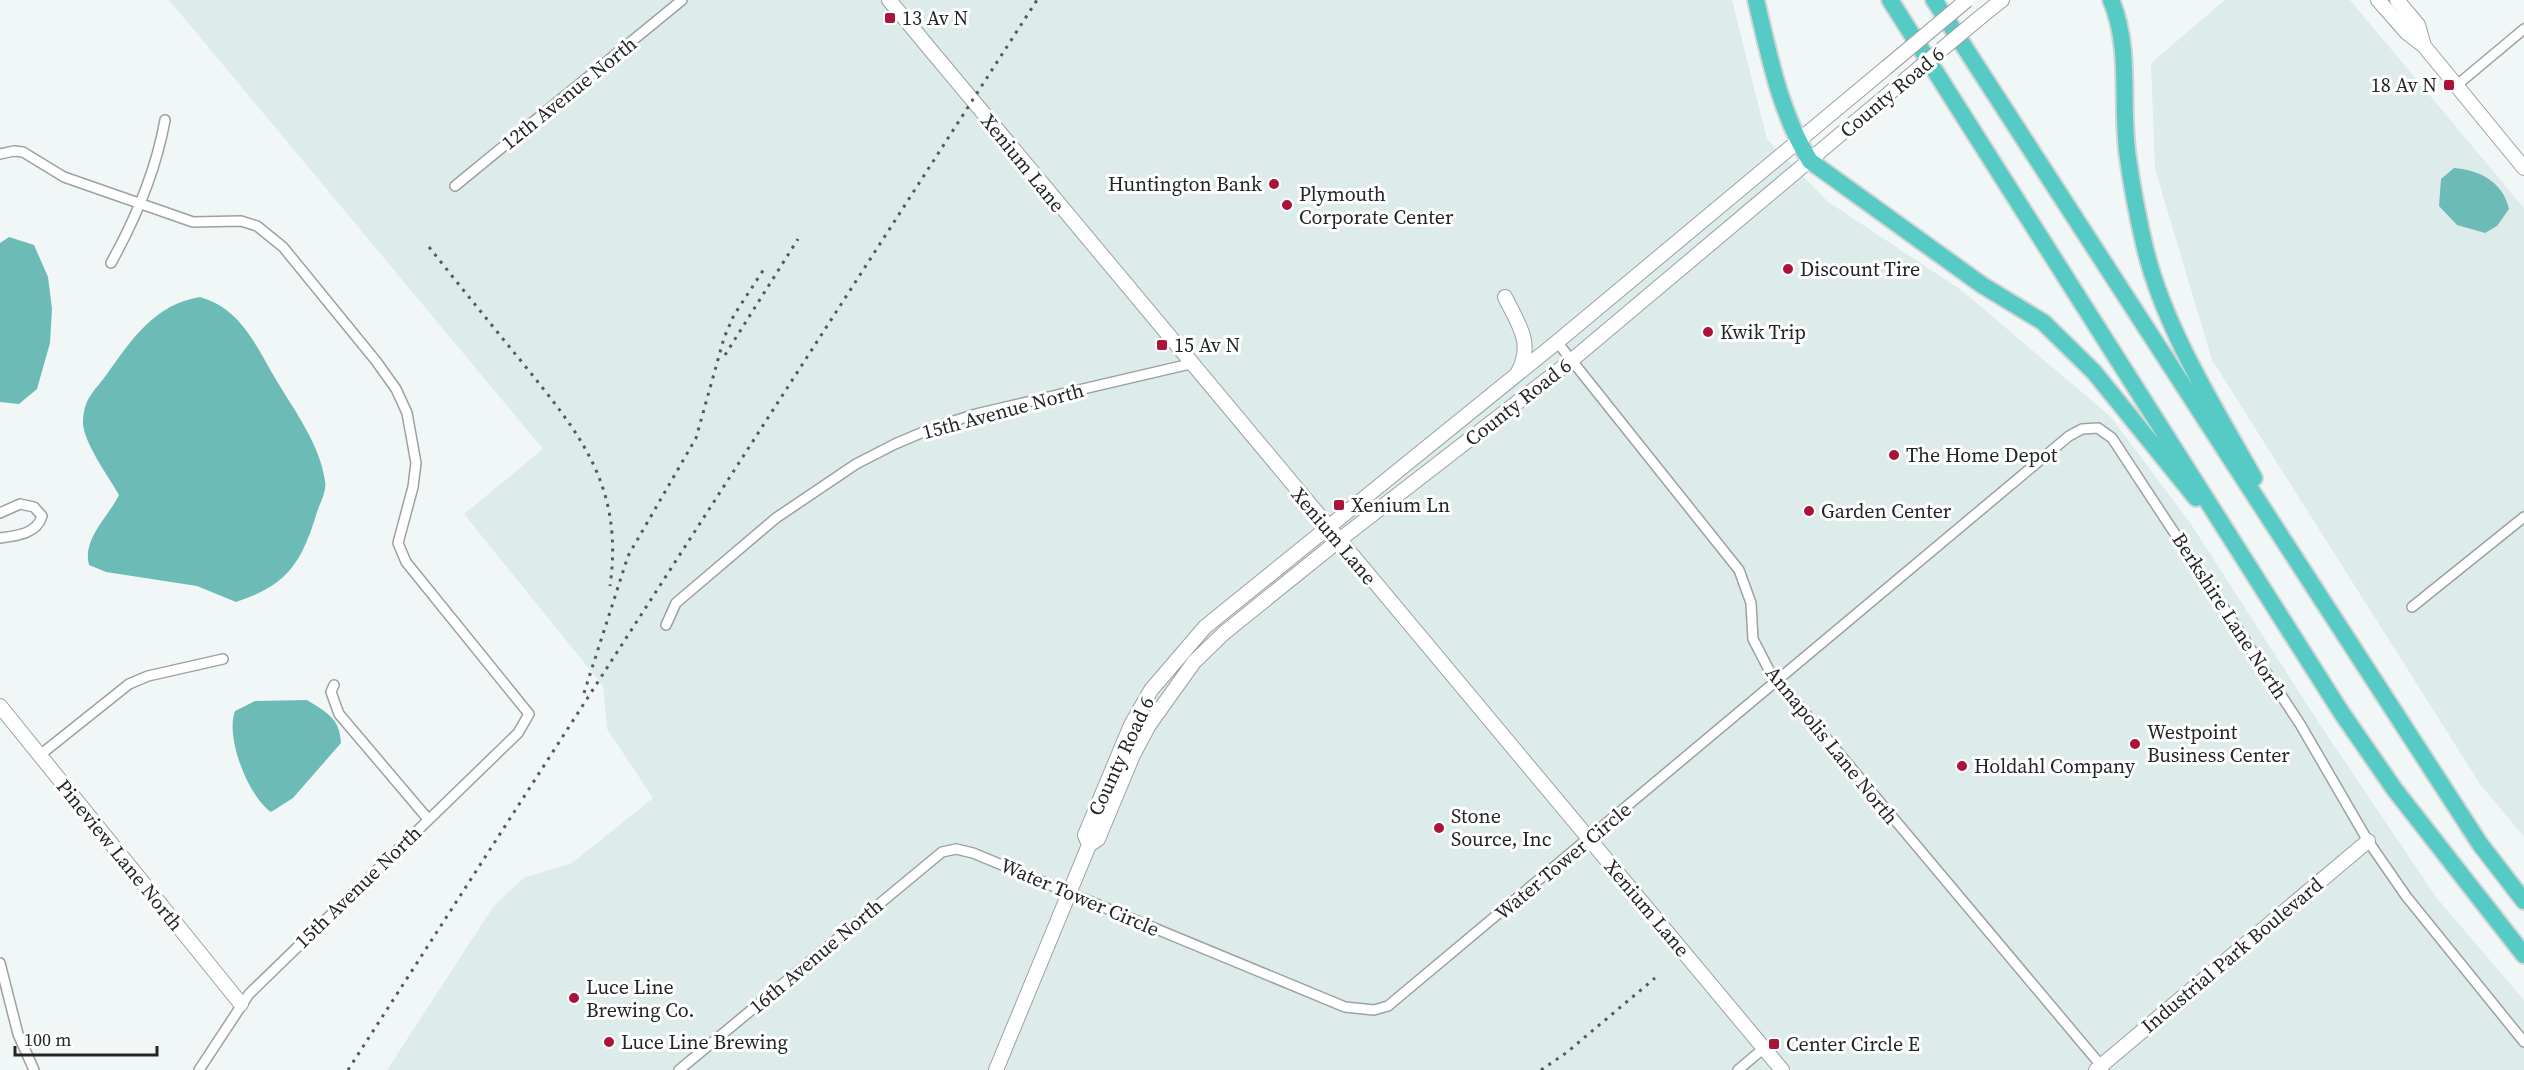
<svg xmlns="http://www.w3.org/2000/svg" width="2524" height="1070" font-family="'Source Serif 4',serif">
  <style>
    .built { fill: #ddeceb }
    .water { fill: #6dbbb6 }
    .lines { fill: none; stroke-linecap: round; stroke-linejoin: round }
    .street-casing { stroke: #9ca1a1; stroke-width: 12 }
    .secondary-casing { stroke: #9ca1a1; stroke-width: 16 }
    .highway-casing { stroke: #d3d4d4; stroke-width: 20 }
    .street { stroke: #fff; stroke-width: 9 }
    .secondary { stroke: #fff; stroke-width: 14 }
    .highway { stroke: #56cbc5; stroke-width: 16 }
    .rail { stroke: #565959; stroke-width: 3; stroke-dasharray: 3 6; stroke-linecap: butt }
    .secondary-bridge-casing { stroke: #9ca1a1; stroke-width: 16; stroke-linecap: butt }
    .secondary-bridge { stroke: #fff; stroke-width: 14 }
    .poi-dot { fill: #ab1438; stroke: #fff; stroke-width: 2 }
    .labels { text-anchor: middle; stroke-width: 6; stroke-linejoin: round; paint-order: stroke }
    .poi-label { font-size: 20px; fill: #242626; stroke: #fff; text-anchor: start }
    .street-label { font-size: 20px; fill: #242626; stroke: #fff }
  </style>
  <rect width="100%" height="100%" fill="#f1f7f7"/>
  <!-- built -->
  <path class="built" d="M169 0H1732L1767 139 1827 201 1961 290 2111 417 2191 524 2319 723 2436 897 2524 1000V1070H387L493 907 523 878 572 863 653 798 607 729 603 686 464 514 543 449Z
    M2225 0H2350L2524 208V837L2480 784 2212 360 2155 169 2151 63Z"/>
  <!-- water -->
  <path class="water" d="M2454 168C2480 170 2503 182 2509 209L2497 226 2485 233 2457 225 2439 206 2441 179Z
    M9 237 34 245 48 277 52 309 50 343 37 389 19 404 0 402V243Z
    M200 297C241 309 255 344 275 378 294 410 320 444 325 481 327 491 320 503 317 512 302 562 288 585 236 602L197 586 106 572 89 565C82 539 109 516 119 495 109 477 82 441 83 421 84 397 95 391 107 374 132 339 155 304 200 297Z
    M307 700C326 712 340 718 341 743L293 798 271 812C248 796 225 737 235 711L255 701Z"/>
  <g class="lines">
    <defs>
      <path id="street" d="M2457 85 2524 29
        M0 154 14 151 23 152 64 177 193 222 241 221 257 226 283 247 376 361 396 389 407 413 416 463 413 487 398 543 406 562 529 714 518 733 249 994 199 1070
        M455 186 682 0
        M111 263C136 218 156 171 165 120
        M1557 342 1739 570 1751 603 1753 639 1769 670 2104 1069
        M0 513 20 504 34 507 42 516C37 534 16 536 0 538
        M2412 607 2524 517
        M666 625 676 603 776 518 856 464 895 444 935 427 976 414 1190 364
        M334 685 331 692 339 714 428 819
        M40 755 129 684 148 676 223 659
        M0 963 18 1034 34 1070
        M679 1070 942 852 956 849 973 853 1345 1007 1374 1010 1388 1006 2069 436 2082 429 2098 428 2112 438 2300 724 2368 841 2406 896 2524 1042
        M1738 1070 1764 1048"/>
      <path id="secondary" d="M889 0 1782 1070
        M2378 0 2407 33 2424 46 2524 168
        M2397 0 2418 25 2424 46
        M1983 15 2002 0
        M1505 297C1518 324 1534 343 1518 372
        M0 706 241 1004
        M1089 845 1085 835 1131 725 1151 690 1205 627 1557 342 1887 67
        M996 1070 1089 845 1098 839 1133 755 1149 725 1194 662 1224 633 1338 541 1572 360 1899 85
        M2096 1070 2368 841"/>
      <path id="highway" d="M1756 0C1769 55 1780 113 1810 161L1982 285 2043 322 2094 372 2196 498
        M1890 0 2341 712 2395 790 2524 955
        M1934 0 2480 844 2524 901
        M2111 0C2132 49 2120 106 2128 158 2132 188 2138 218 2145 248 2164 327 2214 407 2254 478"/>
    </defs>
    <!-- street casing -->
    <use href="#street" class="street-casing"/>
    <!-- secondary casing -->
    <use href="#secondary" class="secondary-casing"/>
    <!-- highway casing -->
    <use href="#highway" class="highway-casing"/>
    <!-- street -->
    <use href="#street" class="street"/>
    <!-- secondary -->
    <use href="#secondary" class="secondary"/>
    <!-- highway -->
    <use href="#highway" class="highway"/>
    <!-- rail -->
    <path class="rail" d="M429 247C459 285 490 323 521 361 580 434 624 486 610 586
      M725 355 798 239
      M584 693 628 556 696 438 724 338 734 315 766 266
      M348 1070 1037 0
      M1541 1070 1566 1053 1655 978"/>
    <defs>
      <path id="secondary-bridge" d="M1887 67 1967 0
        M1899 85 1983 15"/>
    </defs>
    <!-- secondary-bridge casing -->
    <use href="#secondary-bridge" class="secondary-bridge-casing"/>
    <!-- secondary-bridge -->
    <use href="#secondary-bridge" class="secondary-bridge"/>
  </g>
  <!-- markers -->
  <g class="poi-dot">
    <rect x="884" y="12" width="12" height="12" rx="3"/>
    <rect x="2443" y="79" width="12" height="12" rx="3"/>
    <circle cx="1274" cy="184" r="6"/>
    <circle cx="1287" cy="205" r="6"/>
    <circle cx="1788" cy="269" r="6"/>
    <circle cx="1708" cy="332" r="6"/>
    <rect x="1156" y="339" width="12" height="12" rx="3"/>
    <circle cx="1894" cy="455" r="6"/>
    <rect x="1333" y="499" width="12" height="12" rx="3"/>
    <circle cx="1809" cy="511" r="6"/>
    <circle cx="2135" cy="744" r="6"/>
    <circle cx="1962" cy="766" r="6"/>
    <circle cx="1439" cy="828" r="6"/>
    <circle cx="574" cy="998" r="6"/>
    <circle cx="609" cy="1042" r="6"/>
    <rect x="1768" y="1038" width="12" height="12" rx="3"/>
  </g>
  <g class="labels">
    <!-- poi labels -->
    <g class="poi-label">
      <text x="902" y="25">13 Av N</text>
      <text x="2437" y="92" text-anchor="end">18 Av N</text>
      <text x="1262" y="191" text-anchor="end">Huntington Bank</text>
      <text x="1299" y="201">Plymouth<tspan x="1299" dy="23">Corporate Center</tspan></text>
      <text x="1800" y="276">Discount Tire</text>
      <text x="1720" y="339">Kwik Trip</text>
      <text x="1174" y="352">15 Av N</text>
      <text x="1906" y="462">The Home Depot</text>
      <text x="1351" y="512">Xenium Ln</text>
      <text x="1821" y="518">Garden Center</text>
      <text x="2147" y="739">Westpoint<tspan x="2147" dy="23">Business Center</tspan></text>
      <text x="1974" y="773">Holdahl Company</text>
      <text x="1451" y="823">Stone<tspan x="1451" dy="23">Source, Inc</tspan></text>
      <text x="586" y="994">Luce Line<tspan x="586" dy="23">Brewing Co.</tspan></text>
      <text x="621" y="1049">Luce Line Brewing</text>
      <text x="1786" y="1051">Center Circle E</text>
    </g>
    <!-- street labels -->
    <g class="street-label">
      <text transform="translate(1892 92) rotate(-40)" y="7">County Road 6</text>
      <text transform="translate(569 93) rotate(-39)" y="7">12th Avenue North</text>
      <text transform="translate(1023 163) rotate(51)" y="7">Xenium Lane</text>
      <text transform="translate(1518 402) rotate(-38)" y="7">County Road 6</text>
      <text transform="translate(1003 411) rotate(-15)" y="7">15th Avenue North</text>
      <text transform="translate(1334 536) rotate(50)" y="7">Xenium Lane</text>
      <text transform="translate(2230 616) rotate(57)" y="7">Berkshire Lane North</text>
      <text transform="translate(1832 745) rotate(51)" y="7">Annapolis Lane North</text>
      <text transform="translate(1121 756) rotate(-65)" y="7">County Road 6</text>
      <text transform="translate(120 855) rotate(51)" y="7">Pineview Lane North</text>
      <text transform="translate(1563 861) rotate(-40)" y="7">Water Tower Circle</text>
      <text transform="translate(358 887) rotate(-44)" y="7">15th Avenue North</text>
      <text transform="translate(1080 897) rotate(23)" y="7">Water Tower Circle</text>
      <text transform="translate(1647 908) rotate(50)" y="7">Xenium Lane</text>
      <text transform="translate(2232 955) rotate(-40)" y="7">Industrial Park Boulevard</text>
      <text transform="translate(816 956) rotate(-40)" y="7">16th Avenue North</text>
    </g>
  </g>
  <!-- scale -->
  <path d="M15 1046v9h142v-9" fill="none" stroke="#242626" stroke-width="3"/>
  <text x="24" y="1046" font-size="18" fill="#242626" stroke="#ffffff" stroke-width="4.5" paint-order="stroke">100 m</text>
</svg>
